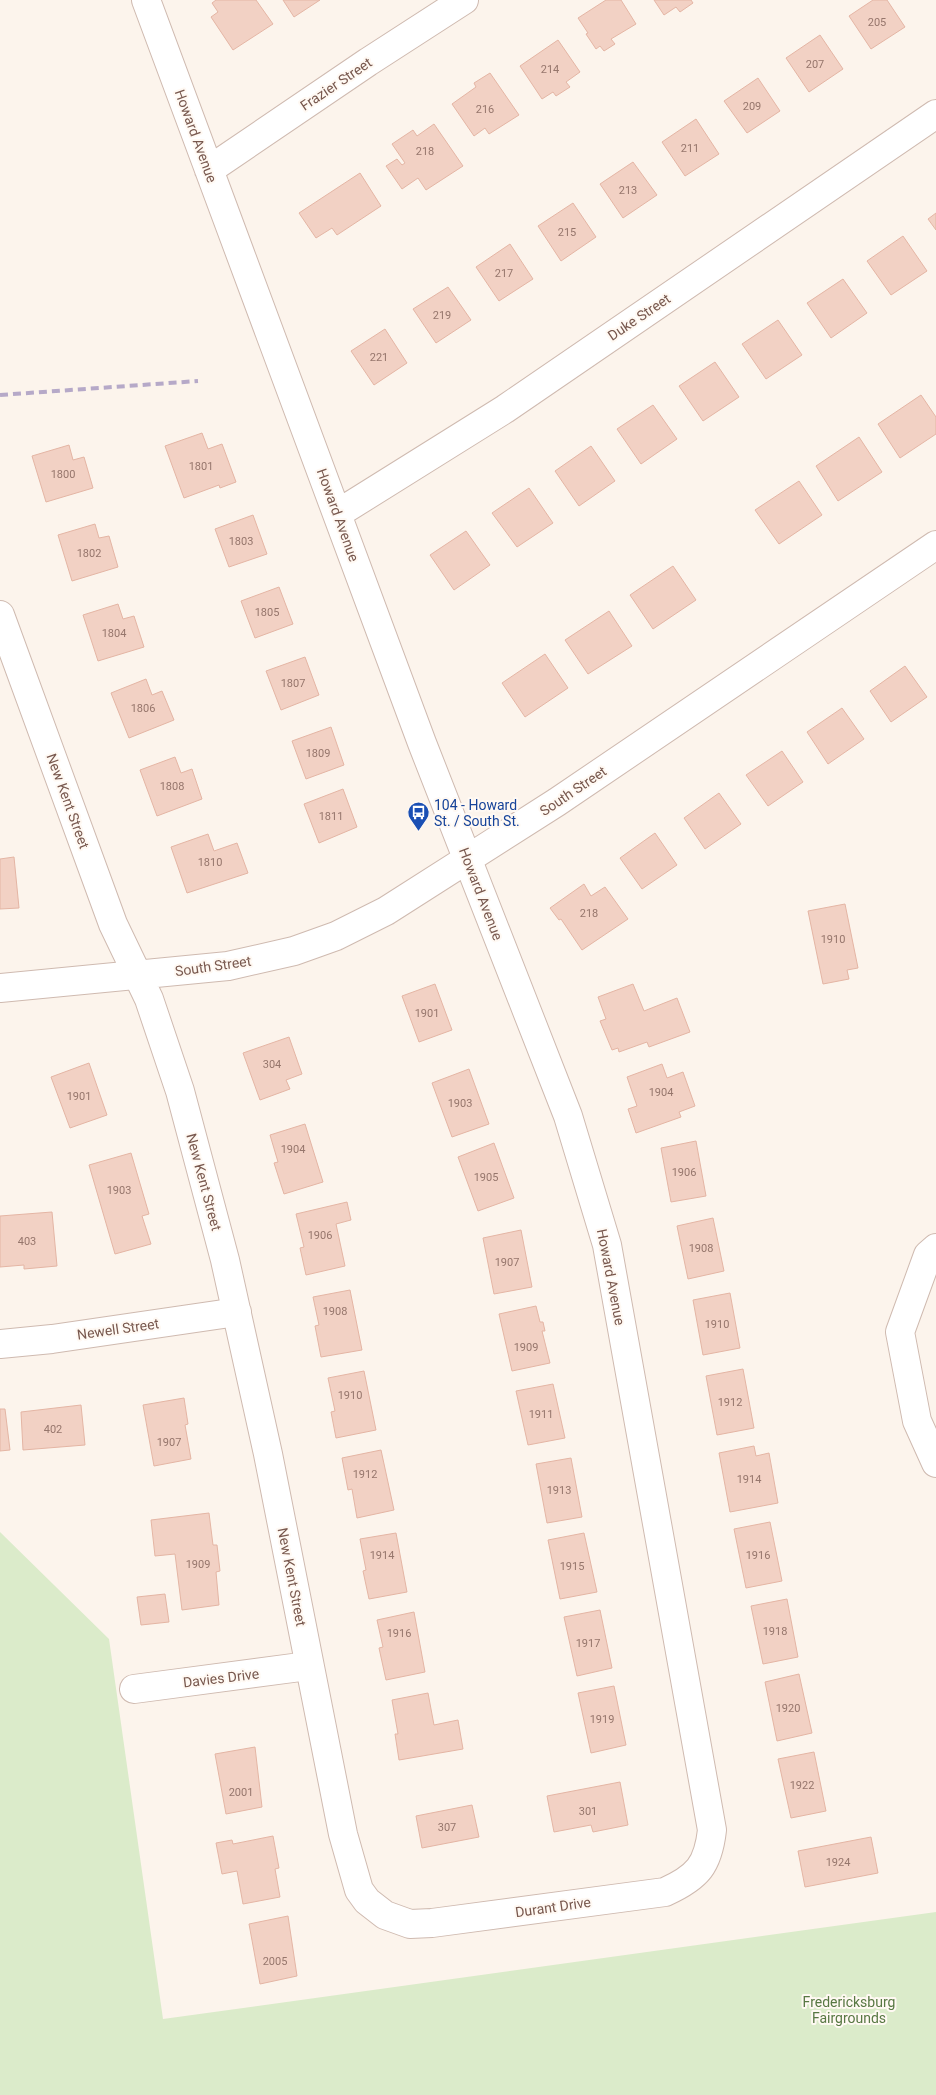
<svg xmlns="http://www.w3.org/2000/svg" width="936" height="2095" font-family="Roboto,sans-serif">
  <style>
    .green { fill: #dbebca }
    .building { fill: #f2d1c4; stroke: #e4b5a4 }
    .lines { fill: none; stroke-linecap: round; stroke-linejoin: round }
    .street-casing { stroke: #cfbab0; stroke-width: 30 }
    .street { stroke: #fff; stroke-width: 28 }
    .rail { stroke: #b6a9c8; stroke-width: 4; stroke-dasharray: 8 5; stroke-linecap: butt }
    .labels { text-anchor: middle; stroke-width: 4; stroke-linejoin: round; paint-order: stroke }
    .number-label { font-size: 11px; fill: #96766c }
    .street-label { font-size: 14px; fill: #78584e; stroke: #fff9f3 }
    .transit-label { font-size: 14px; fill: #164399; stroke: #fff9f3; text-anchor: start }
    .park-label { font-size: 14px; fill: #587843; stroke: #fff9f3 }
  </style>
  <rect width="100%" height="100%" fill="#fcf4ec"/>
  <!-- green -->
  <path class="green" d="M0 1532 109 1639 163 2019 936 1912V2095H0Z"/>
  <!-- building -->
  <path class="building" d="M216 0H256L273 24 233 50 211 17 218 12 212 3Z
    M283 0H320L294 17Z
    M606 0H621L636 24 611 39 615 44 604 51 600 46 596 49 586 34 588 33 578 18Z
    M654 0H691L693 3 680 12 676 7 664 15Z
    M873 0H887L905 27 871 49 849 16Z
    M820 35 843 69 809 92 786 58Z
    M558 40 580 72 566 82 570 87 556 96 553 92 542 99 520 66Z
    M490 73 519 115 489 134 485 128 474 136 452 104 476 87 474 83Z
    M758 78 780 111 747 133 724 101Z
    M696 119 719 154 685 176 662 142Z
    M434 124 463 166 426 190 418 178 402 189 386 166 397 159 402 165 405 163 392 144 413 130 417 136Z
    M633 162 657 195 623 218 600 184Z
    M360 173 381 206 337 235 332 228 316 238 299 213Z
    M573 203 596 237 561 261 538 226Z
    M936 213V230L928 219Z
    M903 236 927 271 891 295 867 261Z
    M510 244 533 279 499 301 476 267Z
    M843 279 867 313 831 338 807 303Z
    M448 287 471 320 436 343 413 309Z
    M778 320 802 355 766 379 742 344Z
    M385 329 407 363 374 385 351 351Z
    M715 362 739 397 703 421 679 386Z
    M921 395 936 417V434L900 458 878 424Z
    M653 405 677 439 641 464 617 429Z
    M202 433 208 449 222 444 236 482 220 488 219 485 184 498 165 446Z
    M859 437 882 472 838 501 816 466Z
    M69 445 73 460 84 457 93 488 46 502 32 456Z
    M591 446 615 481 579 506 555 471Z
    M799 481 822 515 779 544 755 510Z
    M529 488 553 523 517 547 492 513Z
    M253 515 267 554 229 567 215 529Z
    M95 524 99 538 109 536 118 567 72 581 58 535Z
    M466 531 490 565 454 590 430 555Z
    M673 566 696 600 653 629 630 595Z
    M279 587 293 624 255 638 241 601Z
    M118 604 123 619 134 616 144 647 98 661 83 615Z
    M609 611 632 646 588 674 565 640Z
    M545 654 568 688 525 717 502 683Z
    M305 657 319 695 281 710 266 671Z
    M905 666 927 697 891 722 870 691Z
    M146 679 152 695 162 691 174 720 129 738 111 693Z
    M842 708 864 739 828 764 807 732Z
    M331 727 344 765 306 779 292 741Z
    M782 751 803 782 768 806 746 775Z
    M175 757 181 773 192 769 202 799 157 816 140 770Z
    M343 789 357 827 319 843 304 804Z
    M719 793 741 824 705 849 684 818Z
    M655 833 677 865 642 889 620 858Z
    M208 834 214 851 237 843 248 873 187 893 171 847Z
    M14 857 19 908 0 909V859Z
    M584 884 591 896 605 887 628 919 582 950 561 919 559 920 550 908Z
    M845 904 858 968 847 970 849 979 823 984 808 911Z
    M435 984 452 1030 419 1042 402 996Z
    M633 984 644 1011 677 998 690 1032 649 1047 647 1042 619 1052 618 1048 612 1050 600 1021 606 1019 598 997Z
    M289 1037 302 1074 286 1080 290 1089 260 1100 243 1053Z
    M89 1063 107 1115 70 1128 51 1077Z
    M662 1064 667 1078 683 1072 695 1106 679 1112 681 1117 636 1133 628 1109 637 1106 627 1077Z
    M469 1069 489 1124 452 1137 432 1083Z
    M305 1124 323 1182 284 1194 274 1163 278 1162 270 1135Z
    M696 1141 706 1196 671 1202 661 1148Z
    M494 1143 514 1198 478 1211 458 1157Z
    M131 1153 149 1214 142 1216 151 1244 115 1254 89 1165Z
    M347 1202 351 1220 336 1224 345 1266 306 1275 300 1248 304 1247 296 1214Z
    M52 1212 57 1266 24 1269V1265L0 1267V1216Z
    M713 1218 724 1271 688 1279 677 1226Z
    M521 1230 532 1287 494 1294 483 1238Z
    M350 1290 362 1350 321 1357 315 1326 319 1325 313 1297Z
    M730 1293 740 1348 703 1355 693 1300Z
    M536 1306 540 1322H543L545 1331H542L550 1363 512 1371 499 1314Z
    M743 1369 754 1428 717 1435 706 1376Z
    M364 1371 376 1430 336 1438 331 1412 335 1411 328 1378Z
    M553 1384 565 1438 528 1445 516 1391Z
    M184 1398 188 1424 185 1425 191 1459 154 1466 143 1405Z
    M81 1405 85 1445 23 1450 21 1412Z
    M0 1409H5L10 1450 0 1451Z
    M754 1446 756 1456 769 1453 778 1503 730 1512 719 1453Z
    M381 1450 394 1510 357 1518 352 1489 348 1490 342 1458Z
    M571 1458 582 1517 547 1523 536 1464Z
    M209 1513 213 1545H217L220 1571 216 1572 219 1605 182 1610 175 1554 155 1556 151 1520Z
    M770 1522 782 1581 746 1588 734 1529Z
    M396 1533 407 1592 369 1599 363 1571 366 1570 360 1539Z
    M584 1533 597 1592 560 1599 548 1540Z
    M165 1594 169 1622 141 1625 137 1597Z
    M787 1599 798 1657 763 1664 751 1606Z
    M600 1610 612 1668 577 1676 564 1617Z
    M414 1612 425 1672 386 1680 379 1648 383 1647 377 1620Z
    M799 1674 812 1733 777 1741 765 1682Z
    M614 1686 626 1745 591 1753 578 1693Z
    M428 1693 434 1725 458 1720 463 1749 399 1760 395 1734H398L392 1700Z
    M255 1747 262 1807 226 1814 215 1754Z
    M814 1752 826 1811 791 1818 778 1759Z
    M620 1782 628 1825 593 1832 591 1825 554 1832 547 1796Z
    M472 1805 479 1837 422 1848 416 1816Z
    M273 1836 279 1868 275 1869 280 1897 243 1904 237 1871 222 1874 216 1843 232 1840 233 1844Z
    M871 1837 878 1873 805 1887 798 1851Z
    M288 1916 297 1976 260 1984 249 1924Z"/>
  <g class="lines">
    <defs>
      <path id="street" d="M209 170 368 62 464 0
        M337 514 505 409 936 114
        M0 615 113 924 149 999 180 1091 225 1260 268 1454 343 1834 359 1890 367 1901 385 1915 410 1924 432 1923 665 1892C698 1877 708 1865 712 1830L607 1245 568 1116 422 743 146 0
        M0 988 228 966 294 951 336 936 386 911 557 802 936 545
        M936 1248 928 1255 900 1332 917 1421 936 1463
        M0 1344 52 1339 237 1312
        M134 1689 308 1666"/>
    </defs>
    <!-- street casing -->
    <use href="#street" class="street-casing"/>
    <!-- street -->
    <use href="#street" class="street"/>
    <!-- rail -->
    <path class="rail" d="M0 395 198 381"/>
  </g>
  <!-- icons -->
  <defs>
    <symbol id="bus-pin" viewBox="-11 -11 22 30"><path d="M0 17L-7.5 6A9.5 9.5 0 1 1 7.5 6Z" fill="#1a4fb4" stroke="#fff9f3"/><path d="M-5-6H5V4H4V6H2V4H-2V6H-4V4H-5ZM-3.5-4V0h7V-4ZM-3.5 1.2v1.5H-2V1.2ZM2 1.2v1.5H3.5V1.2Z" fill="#fff"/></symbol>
  </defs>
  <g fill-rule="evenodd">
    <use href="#bus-pin" x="406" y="800" width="25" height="34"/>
  </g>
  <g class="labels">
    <!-- number labels -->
    <g class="number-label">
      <text x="877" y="26">205</text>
      <text x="815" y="68">207</text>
      <text x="550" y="73">214</text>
      <text x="752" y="110">209</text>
      <text x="485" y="113">216</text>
      <text x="690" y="152">211</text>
      <text x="425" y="155">218</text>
      <text x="628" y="194">213</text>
      <text x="567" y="236">215</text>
      <text x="504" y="277">217</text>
      <text x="442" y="319">219</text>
      <text x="379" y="361">221</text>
      <text x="201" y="470">1801</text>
      <text x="63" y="478">1800</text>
      <text x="241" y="545">1803</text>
      <text x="89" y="557">1802</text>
      <text x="267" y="616">1805</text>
      <text x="114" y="637">1804</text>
      <text x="293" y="687">1807</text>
      <text x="143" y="712">1806</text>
      <text x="318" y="757">1809</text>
      <text x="172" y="790">1808</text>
      <text x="331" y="820">1811</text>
      <text x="210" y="866">1810</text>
      <text x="589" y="917">218</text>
      <text x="833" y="943">1910</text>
      <text x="427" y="1017">1901</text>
      <text x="272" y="1068">304</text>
      <text x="661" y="1096">1904</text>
      <text x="79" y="1100">1901</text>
      <text x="460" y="1107">1903</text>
      <text x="293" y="1153">1904</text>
      <text x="684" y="1176">1906</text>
      <text x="486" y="1181">1905</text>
      <text x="119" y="1194">1903</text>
      <text x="320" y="1239">1906</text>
      <text x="27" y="1245">403</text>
      <text x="701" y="1252">1908</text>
      <text x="507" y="1266">1907</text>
      <text x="335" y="1315">1908</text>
      <text x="717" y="1328">1910</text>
      <text x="526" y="1351">1909</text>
      <text x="350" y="1399">1910</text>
      <text x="730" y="1406">1912</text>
      <text x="541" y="1418">1911</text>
      <text x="53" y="1433">402</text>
      <text x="169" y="1446">1907</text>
      <text x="365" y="1478">1912</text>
      <text x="749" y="1483">1914</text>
      <text x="559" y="1494">1913</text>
      <text x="382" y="1559">1914</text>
      <text x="758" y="1559">1916</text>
      <text x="198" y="1568">1909</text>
      <text x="572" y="1570">1915</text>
      <text x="775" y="1635">1918</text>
      <text x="399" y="1637">1916</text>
      <text x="588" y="1647">1917</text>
      <text x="788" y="1712">1920</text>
      <text x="602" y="1723">1919</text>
      <text x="802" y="1789">1922</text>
      <text x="241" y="1796">2001</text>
      <text x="588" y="1815">301</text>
      <text x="447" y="1831">307</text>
      <text x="838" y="1866">1924</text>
      <text x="275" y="1965">2005</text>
    </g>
    <!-- street labels -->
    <g class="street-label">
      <text transform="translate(336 84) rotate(-34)" y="5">Frazier Street</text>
      <text transform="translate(196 136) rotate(70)" y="5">Howard Avenue</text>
      <text transform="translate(639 317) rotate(-34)" y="5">Duke Street</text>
      <text transform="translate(338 515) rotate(70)" y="5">Howard Avenue</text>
      <text transform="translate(573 791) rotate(-34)" y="5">South Street</text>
      <text transform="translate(68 801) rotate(70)" y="5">New Kent Street</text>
      <text transform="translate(481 894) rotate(69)" y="5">Howard Avenue</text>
      <text transform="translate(213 966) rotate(-8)" y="5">South Street</text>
      <text transform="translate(204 1182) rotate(75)" y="5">New Kent Street</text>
      <text transform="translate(611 1277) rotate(79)" y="5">Howard Avenue</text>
      <text transform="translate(118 1329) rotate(-8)" y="5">Newell Street</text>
      <text transform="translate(292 1577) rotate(79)" y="5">New Kent Street</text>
      <text transform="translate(221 1678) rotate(-7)" y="5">Davies Drive</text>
      <text transform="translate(553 1907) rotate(-8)" y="5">Durant Drive</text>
    </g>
    <!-- transit labels -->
    <g class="transit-label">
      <text x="434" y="810">104 - Howard<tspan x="434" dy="16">St. / South St.</tspan></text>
    </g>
    <!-- park labels -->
    <g class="park-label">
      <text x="849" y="2007">Fredericksburg<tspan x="849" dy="16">Fairgrounds</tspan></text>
    </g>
  </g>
</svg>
